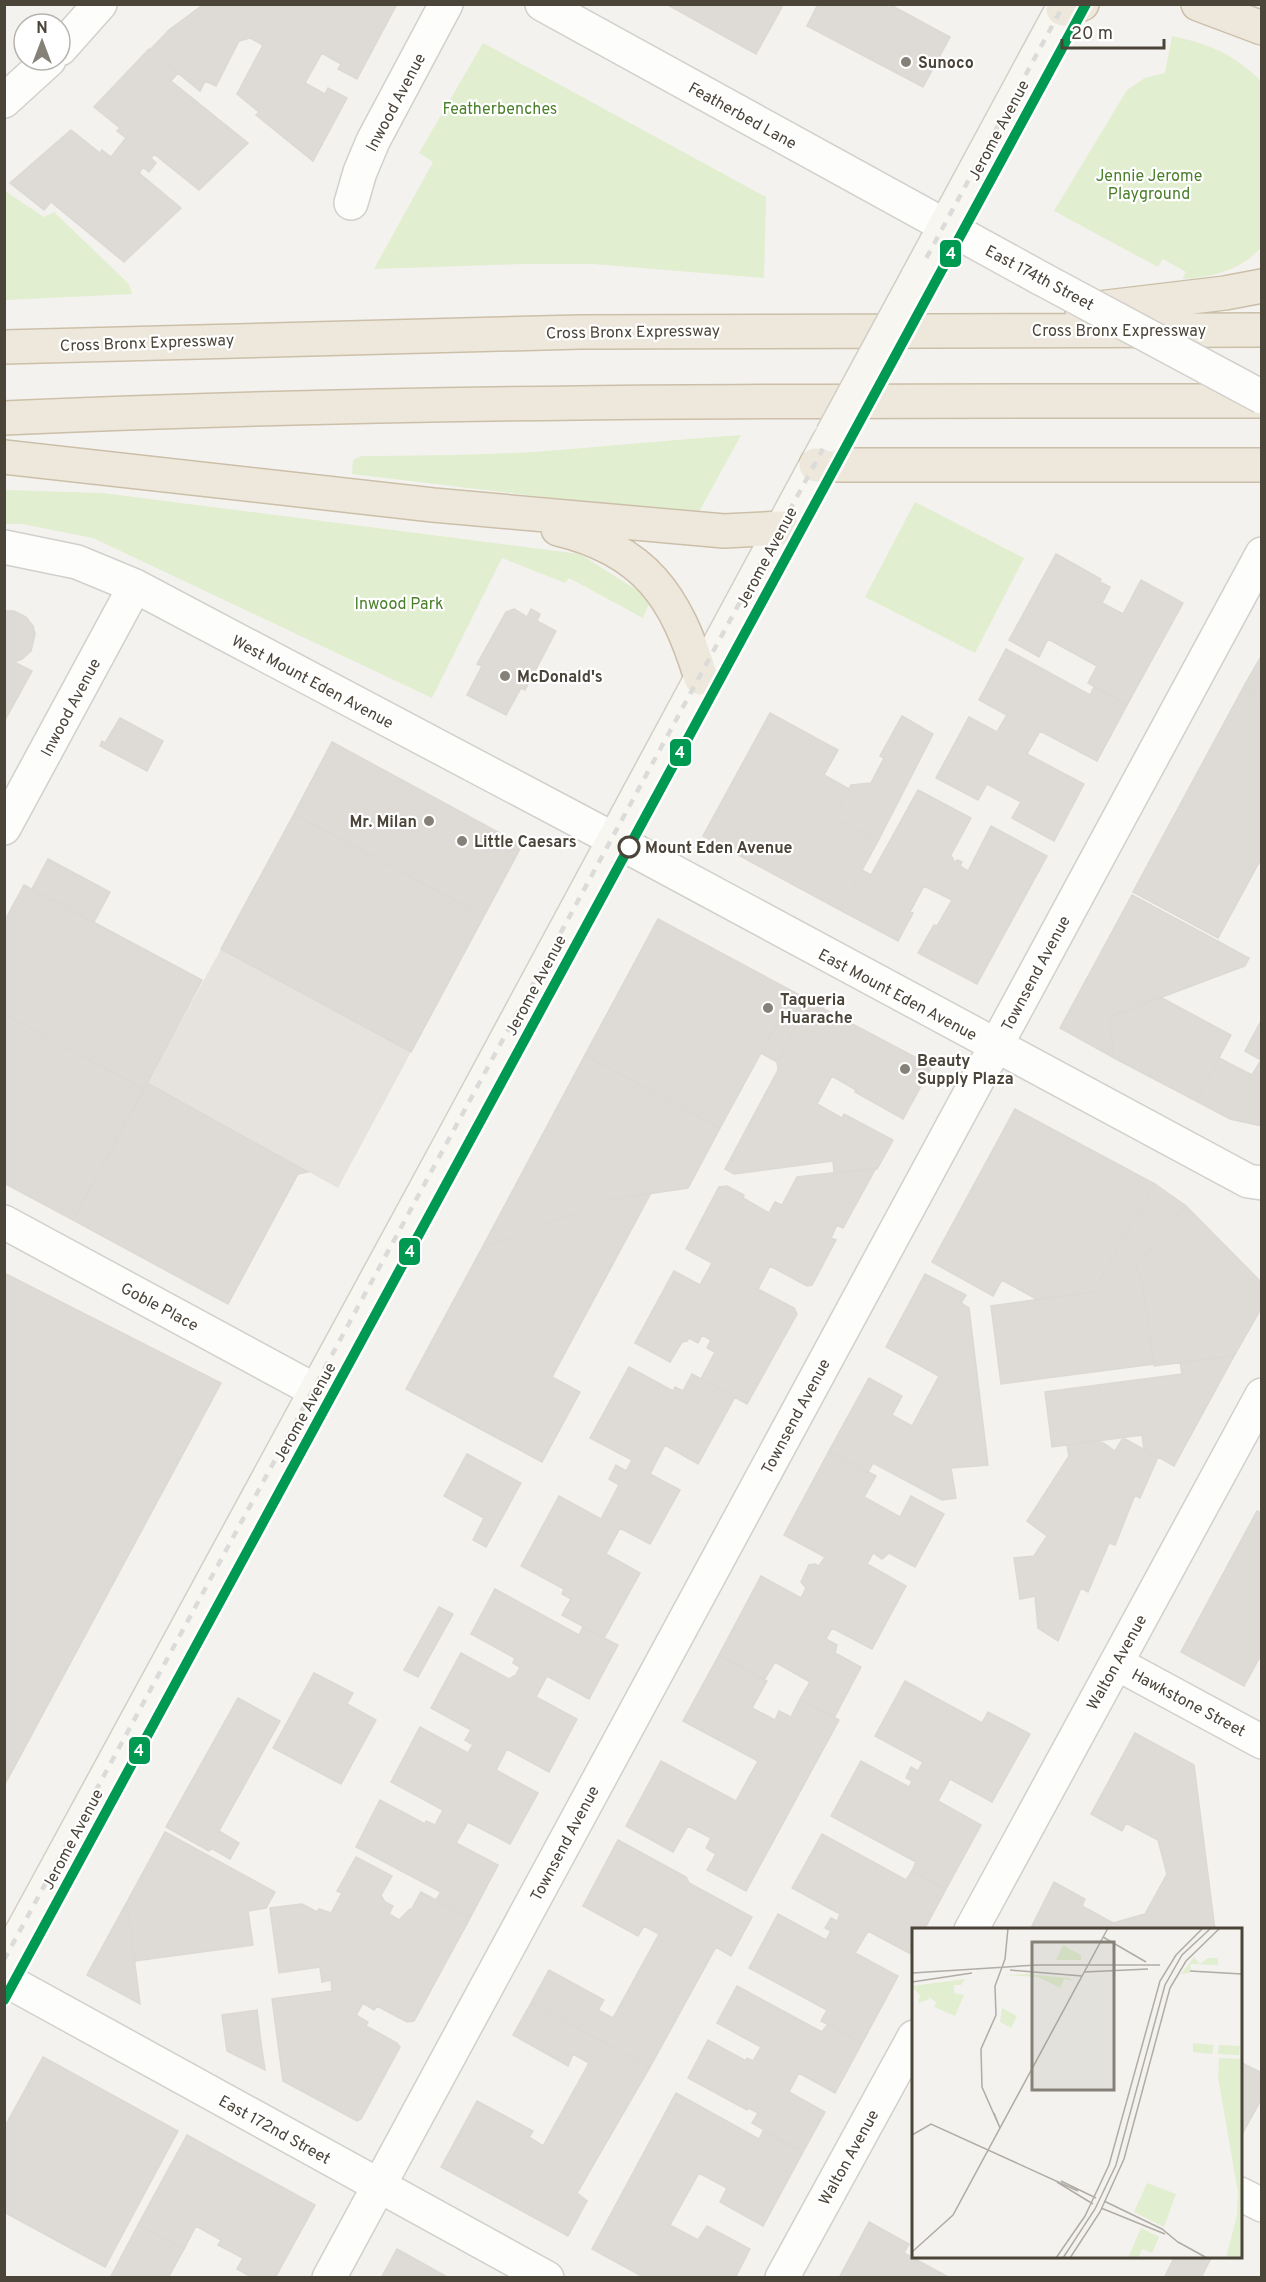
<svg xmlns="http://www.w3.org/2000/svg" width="1266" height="2282" font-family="Overpass,sans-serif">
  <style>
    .green { fill: #e1eecf }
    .parking { fill: #e6e3df }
    .building { fill: #dedbd6; stroke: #dcd9d4; stroke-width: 1.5 }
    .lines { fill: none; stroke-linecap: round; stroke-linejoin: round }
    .street-casing { stroke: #d2d0cb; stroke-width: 36 }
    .secondary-casing { stroke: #d3cfc5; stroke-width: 36 }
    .highway-casing { stroke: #ccbfa9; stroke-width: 36 }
    .street { stroke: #fdfdfc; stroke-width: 33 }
    .secondary { stroke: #f7f6f1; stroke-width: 33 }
    .highway { stroke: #ede8db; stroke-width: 33 }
    .rail { stroke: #dbdbda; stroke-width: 4.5; stroke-dasharray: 8 8; stroke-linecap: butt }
    .street-bridge-casing { stroke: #d2d0cb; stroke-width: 36; stroke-linecap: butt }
    .secondary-bridge-casing { stroke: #d3cfc5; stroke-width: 36; stroke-linecap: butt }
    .street-bridge { stroke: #fdfdfc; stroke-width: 33 }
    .secondary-bridge { stroke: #f7f6f1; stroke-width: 33 }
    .metro-1-casing { stroke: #fff; stroke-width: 15 }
    .metro-1 { stroke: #009952; stroke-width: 10 }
    .poi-dot { fill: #868178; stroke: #fff; stroke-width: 2 }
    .stop-dot { fill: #fff; stroke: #4b4439; stroke-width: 3 }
    .labels { text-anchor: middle; stroke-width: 4.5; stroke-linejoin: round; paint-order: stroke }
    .poi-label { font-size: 16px; font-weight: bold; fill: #4b4439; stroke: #fff; text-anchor: start }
    .street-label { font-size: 16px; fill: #4b4439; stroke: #fff }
    .park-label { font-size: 16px; fill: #4a7f2a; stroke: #fff }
    .stop-label { font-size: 16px; font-weight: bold; fill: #4b4439; stroke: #fff; text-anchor: start }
    .inset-road { fill: none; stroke: #b0aca6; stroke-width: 1.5 }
    .view { fill: #868178; fill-opacity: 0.15; stroke: #868178; stroke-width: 3 }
    .inset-edge { fill: none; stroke: #4b4439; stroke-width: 3 }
    .line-badge { stroke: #fff; stroke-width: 2 }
    .badge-label { font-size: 16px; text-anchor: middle; font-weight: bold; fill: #fff }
  </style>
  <rect width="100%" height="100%" fill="#f4f2ee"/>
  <!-- green -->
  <path class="green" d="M1172 36C1210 44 1234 54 1262 82L1261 248C1239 271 1213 277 1182 279L1186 272 1163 259 1158 267 1054 211 1127 90 1145 78 1165 73Z
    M483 43 766 197 764 278 592 264H522L374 269 433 162 419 153Z
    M5 191 44 217 54 212 129 284 132 294 5 300Z
    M741 435 699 512 658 511 352 474 353 460 362 456C432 456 502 455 572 449 628 444 684 439 741 435Z
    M5 490 103 493 580 554 651 599 643 618 569 578 565 583 502 558 432 698 93 538 22 524H5Z
    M915 502 1024 558 975 653 865 597Z"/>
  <!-- parking -->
  <path class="parking" d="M221 949 411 1052 338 1188 147 1083Z"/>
  <!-- building -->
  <path class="building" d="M397 4 357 79 338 69 341 64 322 53 305 83 325 94 328 88 347 98 313 161 256 115 259 112 237 94 263 45 250 38 239 41 216 86 205 81 200 91 150 50 169 30 204 4Z
    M666 4H777L782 7 756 54Z
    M818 4H889L950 37 923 87 807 26Z
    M149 49 178 73 171 81 248 143 199 190 154 154 151 158 156 163 149 172 143 167 139 173 181 208 124 262 51 202 44 210 10 183 71 130 100 153 102 150 111 157 126 138 117 131 120 128 94 107Z
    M1056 554 1101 579 1100 582 1110 587 1102 603 1123 614 1141 580 1183 603 1127 705 1088 683 1097 666 1048 639 1039 657 1009 640Z
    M514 609 527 617 531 609 540 614 537 621 556 631 525 690 521 688 506 715 467 695 482 666 477 664 506 612Z
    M4 611H14L26 617 33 626 35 634 31 651 22 659 14 662 32 671 4 722Z
    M1006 649 1090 695 1094 687 1127 705 1097 761 1040 731 1027 754 1084 784 1054 841 1012 818 1021 802 987 784 978 800 936 778 969 717 997 732 1007 715 979 700Z
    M1260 658 1262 659V698L1243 688Z
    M1243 688 1262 698V857L1218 938 1133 892Z
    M770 713 838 750 824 775 849 789 834 818 878 841 840 910 703 836Z
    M902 716 933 734 878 841 834 818 851 785 871 783 884 758 880 756Z
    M120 718 163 741 147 771 100 746 102 741 105 743Z
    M332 742 522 845 484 916 294 814Z
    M918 790 971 818 951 855 955 863 957 860 962 862 960 866 968 871 991 826 1047 856 977 984 918 953 934 925 937 926 952 900 924 886 910 912 913 913 898 941 840 910 862 870 871 875Z
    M294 814 484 916 411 1052 221 949Z
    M48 859 110 892 94 922 32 889Z
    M24 885 202 980 144 1089 4 1014V922Z
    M1132 895 1249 958 1245 966 1109 1017 1114 1058 1060 1028Z
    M658 919 794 992 720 1128 585 1055Z
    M794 992 809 1001 777 1062 761 1053Z
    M1160 997 1231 1035 1196 1101 1114 1058 1109 1017Z
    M809 1001 932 1066 903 1119 855 1092 856 1090 832 1076 817 1104 842 1118 844 1114 893 1140 877 1169 834 1173 833 1161 734 1174 725 1169 778 1070 777 1062Z
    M4 1014 144 1089 73 1220 4 1183Z
    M1262 1019V1126L1230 1119 1196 1101 1219 1058 1252 1075 1261 1060 1245 1051Z
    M585 1055 720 1128 688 1188 613 1199 482 1248Z
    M147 1083 308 1172 298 1174 228 1304 73 1220Z
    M1015 1109 1155 1184 1098 1283 1099 1291 1038 1300 1002 1280 993 1296 932 1262Z
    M876 1168 843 1228 837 1225 831 1238 836 1240 812 1285 807 1286 770 1266 758 1289 794 1308 797 1314 747 1404 701 1379 715 1352 707 1348 711 1340 702 1335 698 1343 689 1338 687 1341 682 1342 670 1362 635 1343 674 1271 700 1285 712 1263 686 1249 719 1187 727 1186 744 1195 743 1198 769 1213 775 1202 782 1205 797 1177Z
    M1155 1184 1186 1206 1136 1267 1143 1286 1154 1364 1001 1384 991 1306 1099 1291 1098 1283Z
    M651 1193 552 1377 580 1392 542 1462 406 1389 482 1248 613 1199Z
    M1186 1206 1262 1283V1307L1234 1356 1154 1366 1143 1286 1136 1267Z
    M4 1273 221 1383 4 1786Z
    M925 1274 966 1295 961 1303 969 1308 988 1465 951 1468 956 1498 942 1500 873 1463 868 1472 829 1451 869 1378 902 1396 892 1415 912 1426 939 1376 886 1347Z
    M1234 1356 1174 1466 1144 1449 1142 1435 1052 1447 1045 1392 1182 1374 1180 1362Z
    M629 1367 673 1391 675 1387 683 1391 692 1374 735 1397 698 1464 665 1445 650 1474 680 1490 650 1544 620 1528 606 1554 640 1573 604 1638 562 1615 571 1599 562 1594 564 1589 521 1566 559 1496 601 1519 619 1485 609 1479 616 1465 626 1471 632 1460 590 1438Z
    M1123 1438 1158 1457 1140 1498 1135 1495 1115 1545 1109 1543 1088 1592 1081 1588 1058 1641 1038 1628 1035 1596 1020 1599 1014 1558 1034 1556 1047 1536 1027 1521 1069 1456 1067 1445 1099 1440 1115 1451Z
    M829 1451 876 1476 864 1497 900 1517 911 1496 944 1514 915 1567 889 1553 882 1559 873 1553 867 1564 906 1586 872 1649 832 1628 826 1639 837 1645 835 1653 861 1667 834 1718 800 1699 810 1682 775 1662 764 1680 719 1655 761 1576 801 1598 806 1588 801 1582 809 1565 815 1564 819 1566 825 1557 784 1535Z
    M467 1454 521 1483 486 1547 473 1540 484 1518 444 1496Z
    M1257 1511 1262 1513V1653L1244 1686 1181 1652Z
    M495 1589 579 1635 583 1627 618 1645 589 1699 547 1676 536 1697 577 1719 549 1772 507 1749 496 1770 538 1793 510 1844 468 1822 456 1843 498 1865 470 1918 436 1900 441 1892 356 1847 380 1800 425 1824 426 1821 435 1825 443 1810 391 1782 420 1727 468 1753 473 1745 465 1740 471 1730 431 1708 461 1653 509 1679 516 1675 520 1667 513 1663 515 1658 471 1634Z
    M439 1607 453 1614 418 1677 404 1670Z
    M719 1655 767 1681 752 1708 775 1720 779 1711 791 1717 800 1699 839 1720 746 1891 707 1870 716 1854 706 1848 711 1838 688 1826 673 1852 626 1826 661 1761 736 1801 758 1761 683 1721Z
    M314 1673 353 1693 347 1704 376 1720 341 1784 273 1748Z
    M905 1681 982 1723 988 1712 1030 1734 992 1802 950 1779 938 1801 981 1825 946 1889 912 1871 916 1862 831 1816 861 1761 909 1787 912 1781 906 1778 911 1767 918 1771 923 1762 875 1736Z
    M238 1698 280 1721 219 1831 239 1843 230 1859 211 1848 209 1851 166 1827Z
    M1135 1733 1194 1765 1215 1930H1030L1054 1882 1085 1899 1082 1906 1113 1923 1145 1914 1167 1874 1158 1840 1126 1823 1122 1831 1091 1814Z
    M165 1832 275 1892 266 1908 248 1911 253 1945 135 1961 127 1902Z
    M822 1834 906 1880 912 1871 946 1889 924 1930H914V1949L911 1954 868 1931 855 1953 898 1976 862 2043 821 2021 827 2010 749 1968 778 1914 826 1940 831 1931 825 1928 831 1918 837 1921 840 1914 792 1888Z
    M618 1840 686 1877 689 1883 752 1917 731 1956 716 1947 650 2067 531 2003 549 1970 604 2000 598 2010 613 2018 659 1934 644 1926 638 1936 583 1906Z
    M356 1857 392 1876 381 1895 385 1902 393 1906 389 1914 399 1920 410 1909 411 1910 421 1892 470 1918 414 2021 407 2022 377 2006 374 2010 363 2003 356 2015 368 2022 366 2026 397 2043 400 2047 361 2119 357 2121 283 2081 272 1999 332 1991 331 1980 322 1982 320 1967 279 1973 270 1908 302 1904 317 1912 319 1909 331 1913 342 1893 337 1891Z
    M127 1902 130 1925 140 2004 87 1975Z
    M737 1986 822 2032 828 2024 862 2043 835 2093 799 2073 789 2092 825 2112 803 2152 752 2123 758 2113 748 2108 747 2110 688 2078 708 2040 746 2061 747 2058 753 2061 761 2047 717 2023Z
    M531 2003 650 2067 577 2193 587 2201 568 2236 441 2167 477 2101 533 2131 529 2137 543 2146 589 2063 573 2054 568 2066 513 2035Z
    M257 2010 261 2043 265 2070 227 2051 222 2015Z
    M43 2057 178 2131 105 2267 4 2212V2128Z
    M1240 2062 1262 2073V2098L1240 2138Z
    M676 2093 759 2139 763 2131 803 2152 763 2226 720 2202 727 2188 699 2173 670 2225 698 2240 707 2226 750 2249 735 2278H645L592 2249Z
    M187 2135 315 2205 275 2278H253L237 2269 243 2258 218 2245 221 2240 196 2226 184 2249 138 2225Z
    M869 2222 909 2244 904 2253 950 2278H839Z
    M138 2225 184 2249 168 2278H110Z
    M397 2249 449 2278H381Z
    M1175 2256H1212L1201 2278H1164Z"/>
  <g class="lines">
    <defs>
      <path id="street" d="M542 4 1042 279
        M60 49 100 4
        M4 101 49 60
        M351 203 360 172 373 141 446 4
        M4 547 77 562 135 586 613 839 1248 1181 1262 1183
        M4 828 135 586
        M4 1222 316 1391
        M1116 1663 1262 1742
        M971 1930 1262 1395
        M4 1979 547 2278
        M1240 2194 1262 2205
        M329 2278 1262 554
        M782 2278 914 2037"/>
      <path id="secondary" d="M917 278 1065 4
        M4 1965 455 1135 829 441"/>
      <path id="highway" d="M1198 4 1262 28
        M1063 9 1082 4
        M1082 310 1225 293 1262 286
        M4 347 580 332 1262 330
        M4 418C423 399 843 401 1262 401
        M4 457 433 505 724 531 782 528
        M816 465H1262
        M558 529C645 550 676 596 701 678"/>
    </defs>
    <!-- street casing -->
    <use href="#street" class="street-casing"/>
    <!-- secondary casing -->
    <use href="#secondary" class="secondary-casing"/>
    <!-- highway casing -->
    <use href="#highway" class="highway-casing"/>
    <!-- street -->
    <use href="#street" class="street"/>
    <!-- secondary -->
    <use href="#secondary" class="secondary"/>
    <!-- highway -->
    <use href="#highway" class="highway"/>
    <!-- rail -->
    <path class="rail" d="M4 1960 1064 4"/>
    <defs>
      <path id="street-bridge" d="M1042 279 1262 397"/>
      <path id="secondary-bridge" d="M832 435 917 278"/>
    </defs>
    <!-- street-bridge casing -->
    <use href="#street-bridge" class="street-bridge-casing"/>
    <!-- secondary-bridge casing -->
    <use href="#secondary-bridge" class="secondary-bridge-casing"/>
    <!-- street-bridge -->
    <use href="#street-bridge" class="street-bridge"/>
    <!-- secondary-bridge -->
    <use href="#secondary-bridge" class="secondary-bridge"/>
    <defs>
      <path id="metro-1" d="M4 2000 1086 4"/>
    </defs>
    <!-- metro-1 casing -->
    <use href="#metro-1" class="metro-1-casing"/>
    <!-- metro-1 -->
    <use href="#metro-1" class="metro-1"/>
  </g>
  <!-- markers -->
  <g class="poi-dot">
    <circle cx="906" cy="62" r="6"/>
    <circle cx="505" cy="676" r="6"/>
    <circle cx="429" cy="821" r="6"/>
    <circle cx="462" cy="841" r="6"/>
    <circle cx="768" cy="1008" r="6"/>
    <circle cx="905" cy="1069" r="6"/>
  </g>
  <circle class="stop-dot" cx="629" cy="847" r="10"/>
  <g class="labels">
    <!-- poi labels -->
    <g class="poi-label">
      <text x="918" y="68">Sunoco</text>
      <text x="517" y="682">McDonald's</text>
      <text x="417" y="827" text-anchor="end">Mr. Milan</text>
      <text x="474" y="847">Little Caesars</text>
      <text x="780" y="1005">Taqueria<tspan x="780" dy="18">Huarache</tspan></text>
      <text x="917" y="1066">Beauty<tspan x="917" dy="18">Supply Plaza</tspan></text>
    </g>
    <!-- street labels -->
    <g class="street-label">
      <text transform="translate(395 102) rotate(-62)" y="6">Inwood Avenue</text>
      <text transform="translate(743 115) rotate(29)" y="6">Featherbed Lane</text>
      <text transform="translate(998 130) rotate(-62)" y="6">Jerome Avenue</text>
      <text transform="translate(1040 277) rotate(28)" y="6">East 174th Street</text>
      <text x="1119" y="336">Cross Bronx Expressway</text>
      <text transform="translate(633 331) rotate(-1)" y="6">Cross Bronx Expressway</text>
      <text transform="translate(147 342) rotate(-2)" y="6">Cross Bronx Expressway</text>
      <text transform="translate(766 557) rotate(-62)" y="6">Jerome Avenue</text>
      <text transform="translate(313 681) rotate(28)" y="6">West Mount Eden Avenue</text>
      <text transform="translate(70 707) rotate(-62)" y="6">Inwood Avenue</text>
      <text transform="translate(1035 973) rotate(-62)" y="6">Townsend Avenue</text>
      <text transform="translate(535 985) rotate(-62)" y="6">Jerome Avenue</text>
      <text transform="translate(898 994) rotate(28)" y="6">East Mount Eden Avenue</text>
      <text transform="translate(160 1306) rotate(28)" y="6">Goble Place</text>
      <text transform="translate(304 1412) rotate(-61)" y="6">Jerome Avenue</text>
      <text transform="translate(795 1416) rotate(-62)" y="6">Townsend Avenue</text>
      <text transform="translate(1116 1662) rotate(-61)" y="6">Walton Avenue</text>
      <text transform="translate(1189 1702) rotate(28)" y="6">Hawkstone Street</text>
      <text transform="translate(72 1839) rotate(-62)" y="6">Jerome Avenue</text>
      <text transform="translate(564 1843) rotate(-62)" y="6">Townsend Avenue</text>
      <text transform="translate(275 2129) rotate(29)" y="6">East 172nd Street</text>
      <text transform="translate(848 2157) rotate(-61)" y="6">Walton Avenue</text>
    </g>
    <!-- park labels -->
    <g class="park-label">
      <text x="500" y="114">Featherbenches</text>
      <text x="1149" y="181">Jennie Jerome<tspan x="1149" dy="18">Playground</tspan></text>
      <text x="399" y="609">Inwood Park</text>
    </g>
    <!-- stop labels -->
    <g class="stop-label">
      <text x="645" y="853">Mount Eden Avenue</text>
    </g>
  </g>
  <!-- overview -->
  <g transform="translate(912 1928)">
    <rect width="330" height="330" fill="#f4f2ee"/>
    <path d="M151 17 169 27V32H144ZM282 29 288 36 296 30H306V37L279 36 278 45 269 46ZM115 46 157 50 162 53 152 51 148 60 126 49 91 47ZM53 51 49 57H42V65L52 67 43 88 22 79 24 74 14 67 18 71 6 75 8 67 0 58ZM90 80 105 88 99 100 88 94ZM281 115 302 117 300 126 281 124ZM307 117 328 118 327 127 306 126ZM307 130 330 131V330H314L325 287 326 265 306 149ZM235 255 264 266 252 299 222 284ZM229 300 247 309 240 325 230 321 226 330H216Z" fill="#e1eecf"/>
    <path class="inset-road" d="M191 9 234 34M98 42 170 48M278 43 330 46M172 44 236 41M0 45 125 37H248M0 54 60 45M82 185 88 200 70 159 69 121 84 87 83 58 93 31 96 0M0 207 19 196 166 263M149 253 184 270M145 254 181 276M192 273 250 301 267 315M189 280 253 306M266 314 295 330M0 324 41 287 196 0M144 330 173 288 197 237 248 53 264 27 291 0M151 330 183 281 204 237 253 57 270 27 299 0M158 330 188 284 212 231 258 60 274 33 308 0"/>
    <path class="view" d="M120 14H202V162H120Z"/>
    <rect width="330" height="330" class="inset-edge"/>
  </g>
  <g class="line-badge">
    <rect x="939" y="239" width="23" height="29" rx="6" fill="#009952"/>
    <rect x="669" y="738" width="23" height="29" rx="6" fill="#009952"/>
    <rect x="398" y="1237" width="23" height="29" rx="6" fill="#009952"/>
    <rect x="128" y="1736" width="23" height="29" rx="6" fill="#009952"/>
  </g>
  <g class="badge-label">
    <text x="951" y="259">4</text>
    <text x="680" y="758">4</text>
    <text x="410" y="1257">4</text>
    <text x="139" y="1756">4</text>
  </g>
  <!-- border -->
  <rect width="1266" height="2282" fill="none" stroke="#4b4439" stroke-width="12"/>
  <!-- north arrow -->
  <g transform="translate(42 42)"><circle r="28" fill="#ffffff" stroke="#b7b4b0" stroke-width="1.5"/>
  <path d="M0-4.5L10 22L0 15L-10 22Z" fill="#868178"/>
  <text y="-9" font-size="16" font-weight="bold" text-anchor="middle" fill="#4b4439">N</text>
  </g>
  <!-- scale -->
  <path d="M1062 39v9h102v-9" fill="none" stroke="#4b4439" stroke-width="3"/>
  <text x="1071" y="39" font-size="18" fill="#4b4439" stroke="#ffffff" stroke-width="4.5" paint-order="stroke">20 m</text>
</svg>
